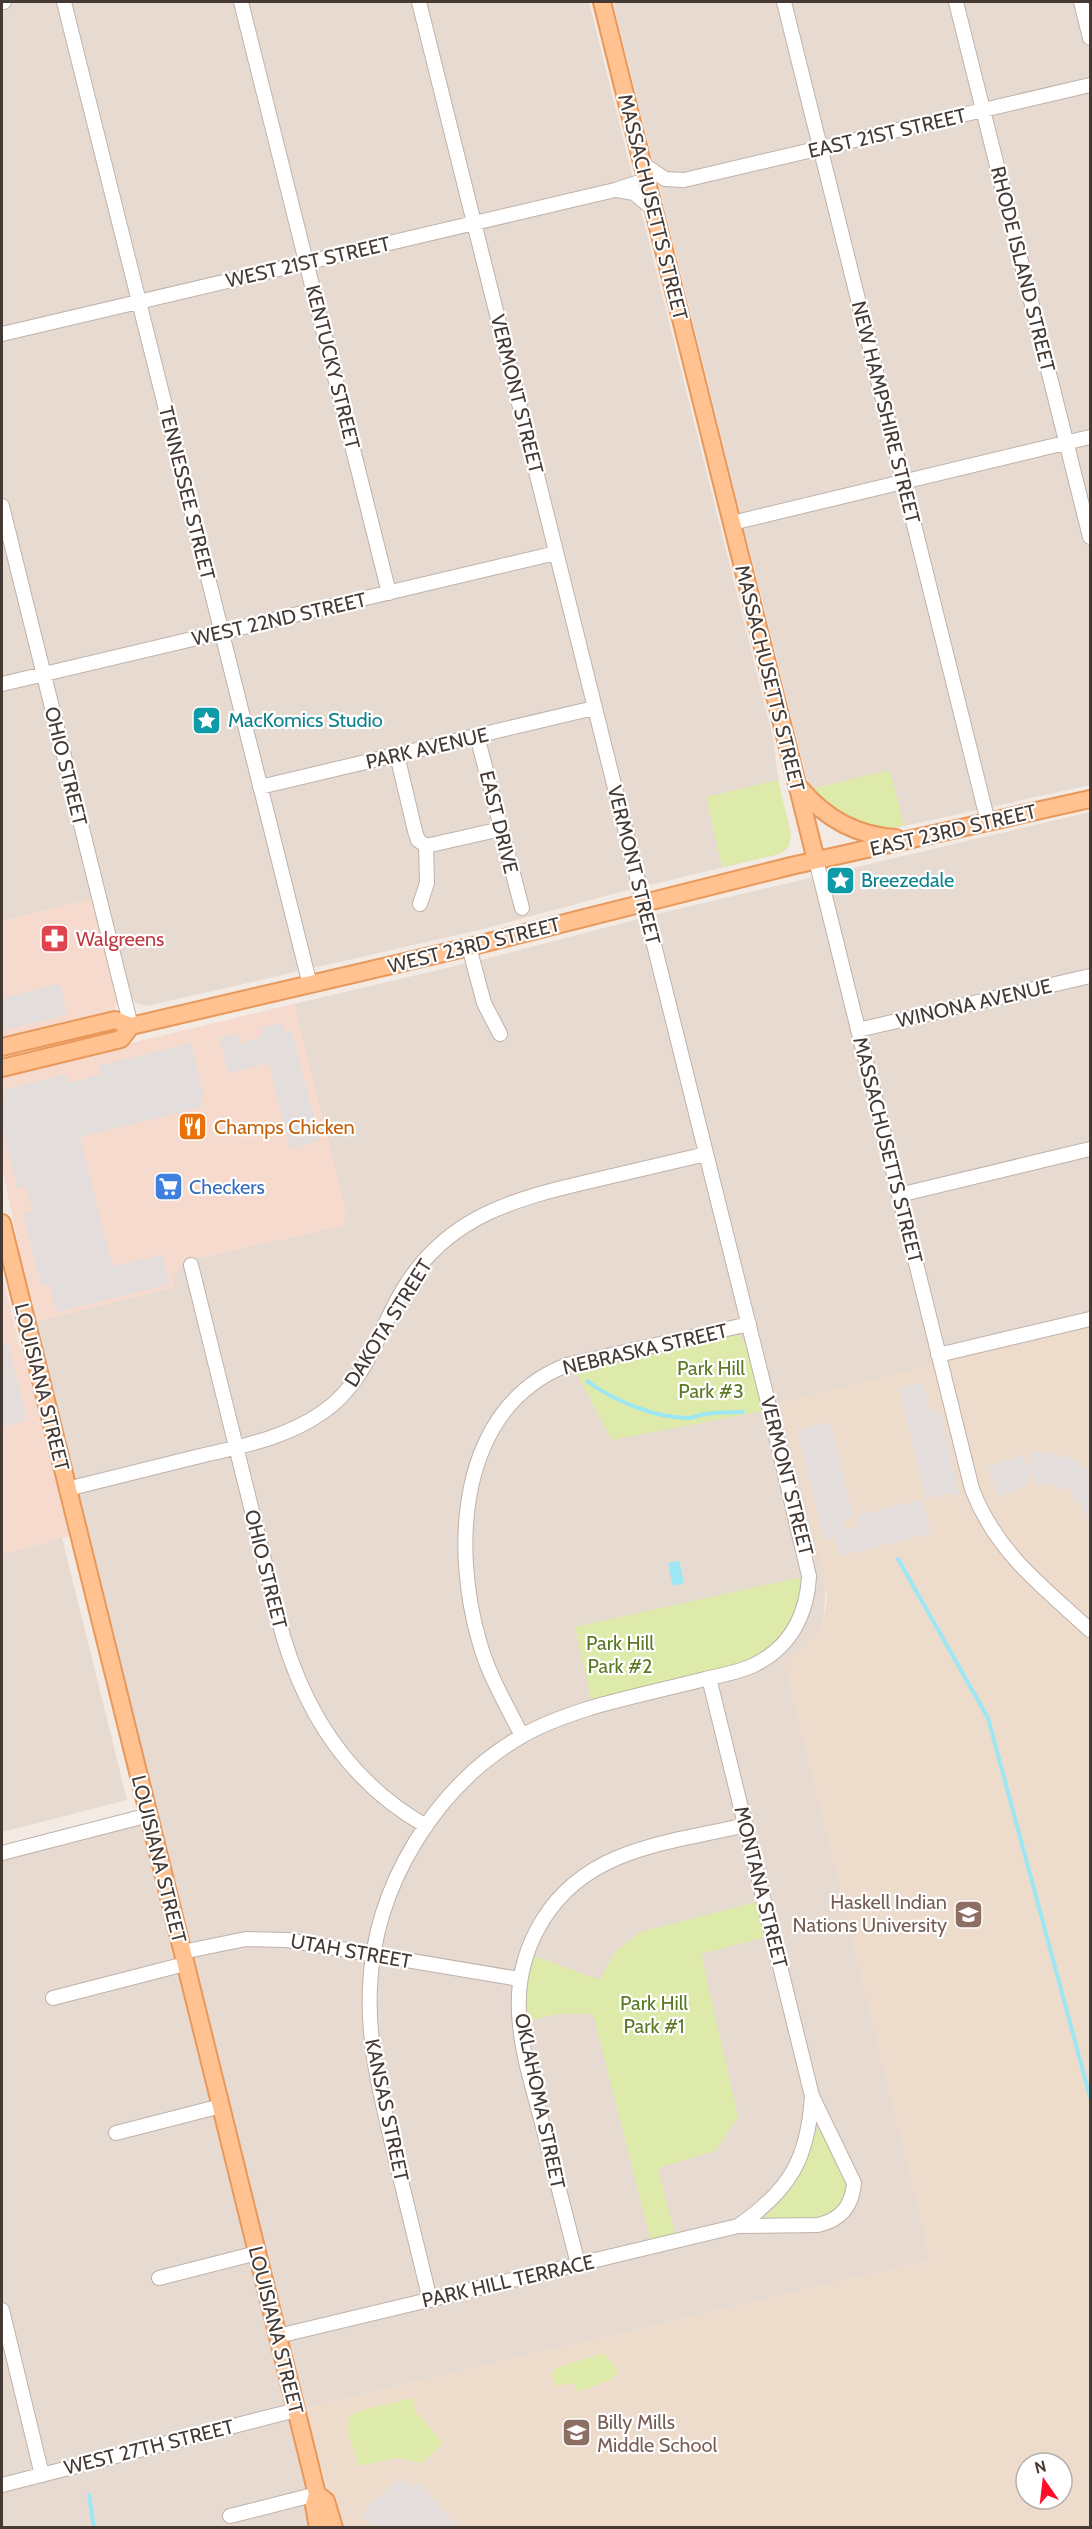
<svg xmlns="http://www.w3.org/2000/svg" width="1092" height="2529" font-family="Cabin,sans-serif">
  <style>
    .residential { fill: #e7dad1 }
    .commercial { fill: #f6dacd }
    .education { fill: #eddbcc; fill-rule: evenodd }
    .green { fill: #deeaaa }
    .parking { fill: #e3dedc }
    .water { fill: #9ce7f3 }
    .lines { fill: none; stroke-linecap: round; stroke-linejoin: round }
    .stream { stroke: #9ce7f3; stroke-width: 4 }
    .minor-casing { stroke: #c1b2a9; stroke-width: 16 }
    .major-casing { stroke: #e9985b; stroke-width: 20 }
    .minor { stroke: #fff; stroke-width: 14 }
    .major { stroke: #ffc290; stroke-width: 16 }
    .labels { text-anchor: middle; stroke-width: 4.5; stroke-linejoin: round; paint-order: stroke }
    .street-label { font-size: 20px; fill: #453933; stroke: #fff }
    .culture-label { font-size: 20px; fill: #0d838f; stroke: #fff; text-anchor: start }
    .health-label { font-size: 20px; fill: #be3a42; stroke: #fff; text-anchor: start }
    .food-label { font-size: 20px; fill: #c56008; stroke: #fff; text-anchor: start }
    .shop-label { font-size: 20px; fill: #366cbe; stroke: #fff; text-anchor: start }
    .park-label { font-size: 20px; fill: #5b7924; stroke: #fff }
    .education-label { font-size: 20px; fill: #785e54; stroke: #fff; text-anchor: end }
  </style>
  <rect width="100%" height="100%" fill="#f3eae3"/>
  <!-- residential -->
  <path class="residential" d="M2 2H589L773 738 780 792 791 834 787 849 779 854 621 892 479 930 147 1006 135 1003 131 997 106 896 2 921Z
    M613 2H1090V785L891 829H880L814 795 806 776Z
    M1090 812V1326L957 1357 826 1586 823 1621 817 1633 785 1663 931 2260 304 2408 34 1322 175 1287 172 1278 185 1261 346 1225 342 1212 346 1211 294 1004 489 958 665 912Z
    M62 1538 127 1800 2 1832V1554Z
    M149 1815 318 2527H2V1853Z"/>
  <!-- commercial -->
  <path class="commercial" d="M92 899 117 1001 114 1011 110 1014 2 1040V921Z
    M294 1004 346 1211 342 1212 346 1225 185 1261 172 1278 175 1287 34 1322 2 1166V1074Z
    M2 1273 19 1345 25 1352 71 1536 2 1554Z"/>
  <!-- education -->
  <path class="education" d="M1090 1326V2527H339L304 2408 931 2260 785 1663 817 1633 823 1621 827 1601 826 1586 780 1402ZM1026 2463H1062V2499H1026Z"/>
  <!-- green -->
  <path class="green" d="M890 770 904 826 879 829 837 816 811 789Z
    M778 780 791 834 789 846 779 854 722 867 706 797Z
    M731 1334 741 1337 746 1345 763 1411 612 1440 575 1370Z
    M802 1577C800 1604 790 1631 768 1650 742 1671 629 1690 591 1699L575 1627Z
    M757 1902 766 1937 701 1954 738 2117 715 2151 658 2168 675 2235 651 2241 593 2014H557L525 2022 526 1987 532 1955 599 1980 615 1952 640 1932Z
    M820 2128 847 2182V2193L837 2211 820 2219 762 2220 785 2196 798 2176 809 2156 815 2131Z
    M604 2353 619 2372 608 2381 577 2392 575 2383 556 2386 551 2374 556 2368Z
    M413 2398 415 2411 443 2443 422 2463 398 2458 359 2466 348 2432 349 2418 358 2411Z"/>
  <!-- parking -->
  <path class="parking" d="M60 984 67 1015 2 1030V998Z
    M281 1023 284 1032 292 1030 320 1141 290 1149 269 1063 228 1073 219 1038 237 1034 240 1043 262 1037 260 1028Z
    M191 1043 204 1098 201 1099 202 1107 80 1137 112 1266 162 1255 170 1284 56 1312 50 1284 41 1286 23 1214 32 1211 26 1186 17 1188 2 1125V1100L5 1098 3 1090 66 1074 68 1083 100 1075 98 1066Z
    M8 1344 27 1420 2 1427V1346Z
    M923 1382 930 1411 941 1413 960 1497 950 1493 926 1499 899 1388Z
    M826 1422 831 1425 853 1516 842 1519 844 1525 850 1528 859 1526 856 1516 923 1499 931 1533 839 1556 834 1537 824 1540 797 1430Z
    M1044 1452 1070 1458 1090 1471V1520H1088L1081 1505 1070 1494 1075 1487 1071 1484 1065 1491 1051 1485 1035 1484 1033 1475H1028L1029 1485 999 1497 987 1468 1023 1454 1025 1464 1031 1462 1029 1453Z
    M401 2477 412 2488 418 2483 459 2527H374L361 2514Z"/>
  <!-- water -->
  <path class="water" d="M679 1561 684 1583 673 1586 668 1563Z"/>
  <g class="lines">
    <!-- stream -->
    <path class="stream" d="M587 1381C613 1400 654 1418 688 1418 694 1418 700 1414 706 1414 718 1412 731 1412 743 1412
      M898 1559 988 1718 1090 2097
      M89 2495 94 2528"/>
    <defs>
      <path id="minor" d="M2 2H4
        M64 2 310 985
        M241 2 389 593
        M419 2 768 1402 809 1576C807 1614 791 1646 756 1664 741 1672 722 1675 705 1679 666 1689 628 1697 590 1708 568 1715 542 1724 522 1736 435 1786 374 1887 370 1987 367 2045 382 2100 395 2156 407 2204 418 2252 430 2300
        M784 2 988 822
        M956 2 1090 537
        M1081 2 1090 38
        M643 164 665 179 684 180 1090 85
        M617 190 634 193 654 210
        M2 334 615 190 646 180
        M2 506 131 1026
        M732 523 1090 437
        M2 684 556 553
        M477 736 522 908
        M397 755 415 831 418 840 426 846
        M260 787 594 708
        M426 846 501 829
        M816 860 972 1489C996 1552 1042 1586 1090 1630
        M420 904 427 883 426 846
        M469 947 484 1003 500 1034
        M858 1030 1090 976
        M899 1195 1090 1149
        M191 1265 283 1636C307 1717 352 1784 426 1826
        M938 1355 1090 1319
        M67 1489C111 1478 155 1467 200 1456 243 1446 286 1438 323 1412 366 1383 378 1331 404 1288 448 1216 514 1199 591 1181 629 1172 668 1163 706 1154
        M522 1736C507 1706 489 1676 480 1644 451 1547 458 1407 567 1365L749 1324
        M2 1853 149 1815
        M182 1952 246 1939 287 1940 519 1979
        M53 1998 185 1964
        M116 2133 221 2106
        M738 2226 818 2225C841 2220 852 2206 854 2183L812 2096
        M578 2264C566 2217 554 2170 542 2123 534 2091 523 2058 520 2025 512 1958 544 1894 606 1863 648 1842 700 1836 746 1825
        M159 2278 257 2253
        M2 2310 42 2475
        M278 2336 738 2226C790 2190 808 2159 812 2096L709 1678
        M2 2485 296 2410
        M230 2516 317 2494"/>
      <path id="major" d="M602 2 816 860
        M800 788C825 818 856 836 896 838
        M2 1047 115 1020 131 1026 469 947 791 866 1090 799
        M2 1068 121 1039 131 1026
        M2 1223 317 2494 314 2505 318 2528
        M317 2494 326 2501 334 2528"/>
    </defs>
    <!-- minor casing -->
    <use href="#minor" class="minor-casing"/>
    <!-- major casing -->
    <use href="#major" class="major-casing"/>
    <!-- minor -->
    <use href="#minor" class="minor"/>
    <!-- major -->
    <use href="#major" class="major"/>
  </g>
  <!-- icons -->
  <defs>
    <symbol id="sight-square" viewBox="-11 -11 22 22"><rect x="-9" y="-9" width="18" height="18" rx="4" fill="#0f9aa8" stroke="#fff"/><path d="M0-6L1.8-2.2L6-1.7L2.9 1.2L3.7 5.4L0 3.3L-3.7 5.4L-2.9 1.2L-6-1.7L-1.8-2.2Z" fill="#fff"/></symbol>
    <symbol id="pharmacy-square" viewBox="-11 -11 22 22"><rect x="-9" y="-9" width="18" height="18" rx="4" fill="#e0444e" stroke="#fff"/><path d="M-2-6h4v4h4v4h-4v4h-4v-4h-4v-4h4Z" fill="#fff"/></symbol>
    <symbol id="restaurant-square" viewBox="-11 -11 22 22"><rect x="-9" y="-9" width="18" height="18" rx="4" fill="#e8710a" stroke="#fff"/><path d="M-5-6h1v4h1v-4h1v4h1v-4h1v5L-1.5 .5V6h-2V.5L-5-1ZM5-6V6H3V1.5H1.5Q1.5-4 5-6Z" fill="#fff"/></symbol>
    <symbol id="supermarket-square" viewBox="-11 -11 22 22"><rect x="-9" y="-9" width="18" height="18" rx="4" fill="#3f7fe0" stroke="#fff"/><path d="M-6-5.5h2.5l.6 2H6L4.5 2H-2.5L-4.4-4H-6ZM-1.5 3.2a1.3 1.3 0 1 0 .1 0ZM3 3.2a1.3 1.3 0 1 0 .1 0Z" fill="#fff"/></symbol>
    <symbol id="university-square" viewBox="-11 -11 22 22"><rect x="-9" y="-9" width="18" height="18" rx="4" fill="#8d6e63" stroke="#fff"/><path d="M0-5L7-2L0 1L-7-2ZM-4 1L0 2.5L4 1V4Q0 6-4 4Z" fill="#fff"/></symbol>
    <symbol id="school-square" viewBox="-11 -11 22 22"><rect x="-9" y="-9" width="18" height="18" rx="4" fill="#8d6e63" stroke="#fff"/><path d="M0-5L7-2L0 1L-7-2ZM-4 1L0 2.5L4 1V4Q0 6-4 4Z" fill="#fff"/></symbol>
  </defs>
  <g fill-rule="evenodd">
    <use href="#sight-square" x="190" y="704" width="33" height="33"/>
    <use href="#sight-square" x="824" y="864" width="33" height="33"/>
    <use href="#pharmacy-square" x="38" y="922" width="33" height="33"/>
    <use href="#restaurant-square" x="176" y="1110" width="33" height="33"/>
    <use href="#supermarket-square" x="152" y="1170" width="33" height="33"/>
    <use href="#university-square" x="952" y="1898" width="33" height="33"/>
    <use href="#school-square" x="560" y="2416" width="33" height="33"/>
  </g>
  <g class="labels">
    <!-- street labels -->
    <g class="street-label">
      <text transform="translate(887 133) rotate(-13)" y="7">EAST 21ST STREET</text>
      <text transform="translate(653 207) rotate(76)" y="7">MASSACHUSETTS STREET</text>
      <text transform="translate(308 262) rotate(-13)" y="7">WEST 21ST STREET</text>
      <text transform="translate(1023 269) rotate(76)" y="7">RHODE ISLAND STREET</text>
      <text transform="translate(333 367) rotate(76)" y="7">KENTUCKY STREET</text>
      <text transform="translate(517 394) rotate(76)" y="7">VERMONT STREET</text>
      <text transform="translate(886 412) rotate(76)" y="7">NEW HAMPSHIRE STREET</text>
      <text transform="translate(187 493) rotate(76)" y="7">TENNESSEE STREET</text>
      <text transform="translate(279 619) rotate(-13)" y="7">WEST 22ND STREET</text>
      <text transform="translate(770 678) rotate(76)" y="7">MASSACHUSETTS STREET</text>
      <text transform="translate(427 748) rotate(-13)" y="7">PARK AVENUE</text>
      <text transform="translate(66 766) rotate(76)" y="7">OHIO STREET</text>
      <text transform="translate(499 822) rotate(76)" y="7">EAST DRIVE</text>
      <text transform="translate(953 830) rotate(-13)" y="7">EAST 23RD STREET</text>
      <text transform="translate(634 865) rotate(76)" y="7">VERMONT STREET</text>
      <text transform="translate(474 945) rotate(-14)" y="7">WEST 23RD STREET</text>
      <text transform="translate(974 1003) rotate(-13)" y="7">WINONA AVENUE</text>
      <text transform="translate(888 1150) rotate(76)" y="7">MASSACHUSETTS STREET</text>
      <text transform="translate(388 1323) rotate(-58)" y="7">DAKOTA STREET</text>
      <text transform="translate(645 1349) rotate(-13)" y="7">NEBRASKA STREET</text>
      <text transform="translate(42 1387) rotate(76)" y="7">LOUISIANA STREET</text>
      <text transform="translate(787 1476) rotate(76)" y="7">VERMONT STREET</text>
      <text transform="translate(266 1569) rotate(76)" y="7">OHIO STREET</text>
      <text transform="translate(159 1859) rotate(76)" y="7">LOUISIANA STREET</text>
      <text transform="translate(761 1887) rotate(76)" y="7">MONTANA STREET</text>
      <text transform="translate(351 1951) rotate(10)" y="7">UTAH STREET</text>
      <text transform="translate(540 2101) rotate(78)" y="7">OKLAHOMA STREET</text>
      <text transform="translate(387 2110) rotate(78)" y="7">KANSAS STREET</text>
      <text transform="translate(508 2281) rotate(-13)" y="7">PARK HILL TERRACE</text>
      <text transform="translate(276 2330) rotate(76)" y="7">LOUISIANA STREET</text>
      <text transform="translate(149 2447) rotate(-14)" y="7">WEST 27TH STREET</text>
    </g>
    <!-- culture labels -->
    <g class="culture-label">
      <text x="228" y="727">MacKomics Studio</text>
      <text x="861" y="887">Breezedale</text>
    </g>
    <!-- health labels -->
    <g class="health-label">
      <text x="76" y="946">Walgreens</text>
    </g>
    <!-- food labels -->
    <g class="food-label">
      <text x="214" y="1134">Champs Chicken</text>
    </g>
    <!-- shop labels -->
    <g class="shop-label">
      <text x="189" y="1194">Checkers</text>
    </g>
    <!-- park labels -->
    <g class="park-label">
      <text x="711" y="1375">Park Hill<tspan x="711" dy="23">Park #3</tspan></text>
      <text x="620" y="1650">Park Hill<tspan x="620" dy="23">Park #2</tspan></text>
      <text x="654" y="2010">Park Hill<tspan x="654" dy="23">Park #1</tspan></text>
    </g>
    <!-- education labels -->
    <g class="education-label">
      <text x="947" y="1909">Haskell Indian<tspan x="947" dy="23">Nations University</tspan></text>
      <text x="597" y="2429" text-anchor="start">Billy Mills<tspan x="597" dy="23">Middle School</tspan></text>
    </g>
  </g>
  <!-- border -->
  <rect width="1092" height="2529" fill="none" stroke="#453933" stroke-width="6"/>
  <!-- north arrow -->
  <g transform="translate(1044 2481) rotate(346)"><circle r="28" fill="#ffffff" stroke="#b5b0ad" stroke-width="1.5"/>
  <path d="M0-4.5L10 22L0 15L-10 22Z" fill="#ff0e2a"/>
  <text y="-9" font-size="16" font-weight="bold" text-anchor="middle" fill="#453933">N</text>
  </g>
</svg>
